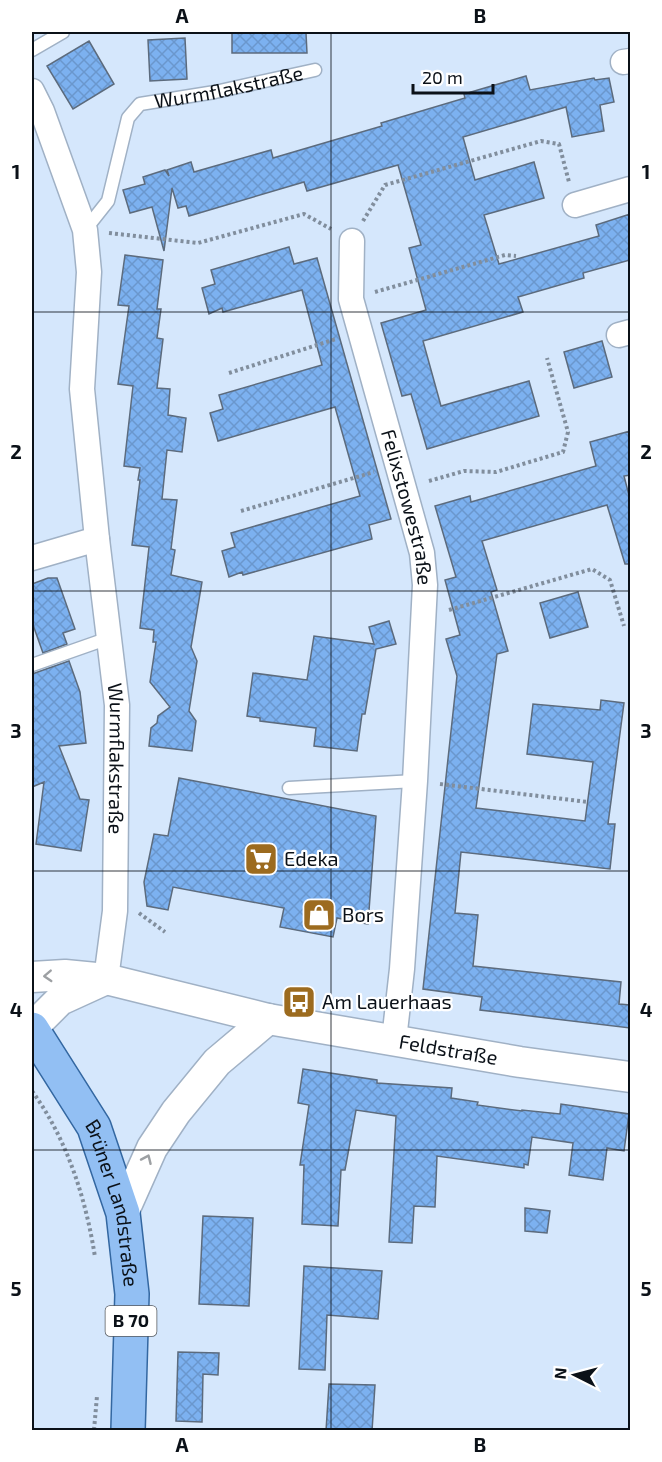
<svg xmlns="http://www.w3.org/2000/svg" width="662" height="1462" font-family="'Exo 2',sans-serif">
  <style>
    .building { fill: url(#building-cross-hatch); stroke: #5c6b7d; stroke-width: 1.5 }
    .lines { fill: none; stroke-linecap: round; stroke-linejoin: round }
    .service-casing { stroke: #a0b1c5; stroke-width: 15 }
    .minor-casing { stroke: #a0b1c5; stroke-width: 27 }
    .tertiary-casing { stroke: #a0b1c5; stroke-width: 33 }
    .primary-casing { stroke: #3367a1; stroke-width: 36 }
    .path { stroke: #818e9d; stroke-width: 4; stroke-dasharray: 3 3; stroke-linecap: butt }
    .service { stroke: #fff; stroke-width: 12 }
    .minor { stroke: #fff; stroke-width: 24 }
    .tertiary { stroke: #fff; stroke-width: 30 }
    .primary { stroke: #92bff3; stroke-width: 33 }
    .oneway { stroke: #9da0a3 }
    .grid { fill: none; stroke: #0b1118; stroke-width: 1.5; stroke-opacity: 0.55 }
    .labels { text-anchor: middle; stroke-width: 4.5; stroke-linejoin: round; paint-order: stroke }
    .shield { fill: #fff; stroke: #54585d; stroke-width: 1.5 }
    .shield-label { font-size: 18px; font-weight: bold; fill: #0b1118 }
    .street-label { font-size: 20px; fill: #0b1118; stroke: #fff }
    .poi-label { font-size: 20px; fill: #0b1118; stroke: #fff; text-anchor: start }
    .neatline { fill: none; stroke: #0b1118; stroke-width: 2 }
    .grid-label { font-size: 20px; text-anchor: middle; font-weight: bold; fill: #0b1118 }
  </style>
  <defs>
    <pattern id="building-cross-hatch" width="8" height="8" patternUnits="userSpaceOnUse" patternTransform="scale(1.5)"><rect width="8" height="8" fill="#7cb1f0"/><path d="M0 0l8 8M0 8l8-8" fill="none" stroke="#6a97cd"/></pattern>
  </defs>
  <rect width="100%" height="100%" fill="#d5e7fc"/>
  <!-- building -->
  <path class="building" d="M232 32 306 33 307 53H232Z
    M185 38 187 79 150 81 148 40Z
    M89 41 114 84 73 109 47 66Z
    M526 76 530 90 594 78 595 80 609 78 614 102 600 105 604 131 572 137 566 107 463 137 475 180 534 162 544 198 484 215 499 264 599 236 596 225 630 214V260L583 273 584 278 518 297 523 312 423 341 441 406 529 381 539 416 427 449 411 394 402 396 381 323 426 310 409 248 421 245 398 165 307 191 304 182 189 216 186 206 178 208 172 188 164 251 152 207 130 213 123 190 145 184 143 177 165 170 169 176 167 170 191 162 194 172 271 150 273 158 382 126 381 123 465 98 464 94Z
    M289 247 294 264 317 258 391 519 369 525 372 539 243 575 242 572 229 577 222 551 235 547 231 533 360 496 335 407 218 441 210 413 223 409 219 395 322 365 302 290 223 312 222 308 209 314 202 288 215 284 211 270Z
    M125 255 163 260 157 309H161L157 338 163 339 157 388 170 389 168 415 186 418 182 452 167 450 162 499 177 500 171 549 175 550 171 575 202 582 191 647 197 661 189 711 196 721 192 751 149 746 151 728 157 723 158 716 170 707 150 682 156 642H153L154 630 140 628 149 547 132 545 140 480H138L140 468 124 466 133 386 118 384 129 306 118 305Z
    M602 341 612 377 574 388 564 352Z
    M630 431V475L624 476 630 499V564H625L607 505 482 541 497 590 491 592 508 651 497 654 476 808 585 821 593 762 527 754 533 704 600 710 601 700 624 703 608 824H615L610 869 461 852 455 913 478 915 473 966 621 982 619 1004 630 1005V1028L480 1010 482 997 423 989 457 676 446 639 460 635 445 580 456 577 435 506 470 496 471 502 596 466 590 442Z
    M48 578H57L75 629 63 633 67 644 43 653 32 622V584Z
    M578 592 588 627 550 638 540 603Z
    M389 621 396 644 376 649 365 714H362L357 751 314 746 316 728 260 721V718L247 716 253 673 307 680 314 636 374 644 369 627Z
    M69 661 80 692 86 743 59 746 80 799 89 800 81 851 36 844 44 782 32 787V674Z
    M179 778 376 816 368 924 337 918 333 937 280 927 284 908 173 887 168 910 147 906 144 882 154 834 168 836Z
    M303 1069 377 1080V1083L452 1088 451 1098 478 1102 477 1105 522 1111V1110L560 1114 561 1104 629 1114 624 1151 607 1148 603 1180 569 1175 573 1143 532 1137 528 1165 524 1164V1168L437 1156 435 1207 414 1206 412 1243 389 1242 396 1116 356 1110 345 1170H341L338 1226 302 1224 304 1165H300L309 1105 298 1103Z
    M525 1208 550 1211 547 1233 525 1231Z
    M203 1216 253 1218 249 1306 199 1304Z
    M304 1266 382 1271 378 1319 327 1315 325 1370 299 1369Z
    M178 1352 219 1353 218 1375 203 1374 202 1422 176 1421Z
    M329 1384 375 1385 372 1431H326Z"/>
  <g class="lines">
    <defs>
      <g id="service">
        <path d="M32 50 63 32"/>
        <path id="s1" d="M85 230 108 201 128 118 140 104 215 92 315 70"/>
        <path d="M32 665 109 638"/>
        <path d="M289 788 415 781"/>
      </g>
      <g id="minor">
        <path d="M623 62 630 61"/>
        <path id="s2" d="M32 91 42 111 85 230 89 272 82 389 97 539 117 705 115 911 106 979"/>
        <path d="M575 205 630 189"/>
        <path id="s3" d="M352 241 351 299 422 553 425 585 415 781 402 969 394 1040"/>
        <path d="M619 335 630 332"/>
        <path d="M32 558 97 539"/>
      </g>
      <g id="tertiary">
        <path id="s4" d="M32 977 65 975 106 979 268 1019 520 1062 630 1077"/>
        <path d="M32 1028 60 1000 106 979"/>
        <path d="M123 1213 152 1148 176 1112 217 1062 268 1019"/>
      </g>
      <g id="primary">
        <path id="s5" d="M32 1029 94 1127 123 1213 132 1294 128 1430"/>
      </g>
    </defs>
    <!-- service casing -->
    <use href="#service" class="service-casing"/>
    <!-- minor casing -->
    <use href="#minor" class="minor-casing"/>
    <!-- tertiary casing -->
    <use href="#tertiary" class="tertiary-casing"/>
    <!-- primary casing -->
    <use href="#primary" class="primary-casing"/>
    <!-- path -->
    <path class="path" d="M363 221 385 185 541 141 559 144 569 182
      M109 233 198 243 304 214 331 229
      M375 292 505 255 516 256
      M229 373 336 339
      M429 481 464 471 496 472 563 452 568 432 547 358
      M241 511 374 472
      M449 610 592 569 610 580 624 626
      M440 784 588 802
      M139 913 165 932
      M32 1091C67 1139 86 1199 95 1257
      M94 1430 97 1396"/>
    <!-- service -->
    <use href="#service" class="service"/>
    <!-- minor -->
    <use href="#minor" class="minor"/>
    <!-- tertiary -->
    <use href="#tertiary" class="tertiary"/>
    <!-- primary -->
    <use href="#primary" class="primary"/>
  </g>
  <!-- one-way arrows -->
  <defs><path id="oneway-chevron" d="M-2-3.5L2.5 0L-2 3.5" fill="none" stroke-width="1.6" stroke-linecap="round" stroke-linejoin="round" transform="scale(1.5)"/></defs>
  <g class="oneway">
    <use href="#oneway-chevron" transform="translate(48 976) rotate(177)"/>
    <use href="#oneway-chevron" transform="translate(147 1159) rotate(-66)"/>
  </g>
  <!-- grid -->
  <path class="grid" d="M331 32V1430M32 312H630M32 591H630M32 871H630M32 1150H630"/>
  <!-- icons -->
  <defs>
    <symbol id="supermarket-square" viewBox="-11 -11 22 22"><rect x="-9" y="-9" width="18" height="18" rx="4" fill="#9c6b1f" stroke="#fff"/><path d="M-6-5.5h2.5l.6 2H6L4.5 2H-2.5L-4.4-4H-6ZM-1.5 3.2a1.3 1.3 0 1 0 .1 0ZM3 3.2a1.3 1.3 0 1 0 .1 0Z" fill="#fff"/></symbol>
    <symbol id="shop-square" viewBox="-11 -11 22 22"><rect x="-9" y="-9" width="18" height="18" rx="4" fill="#9c6b1f" stroke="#fff"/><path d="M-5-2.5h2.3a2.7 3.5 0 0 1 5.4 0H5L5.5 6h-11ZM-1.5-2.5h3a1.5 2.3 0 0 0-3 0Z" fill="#fff"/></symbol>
    <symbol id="bus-square" viewBox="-11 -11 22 22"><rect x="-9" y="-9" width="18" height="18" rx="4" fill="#9c6b1f" stroke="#fff"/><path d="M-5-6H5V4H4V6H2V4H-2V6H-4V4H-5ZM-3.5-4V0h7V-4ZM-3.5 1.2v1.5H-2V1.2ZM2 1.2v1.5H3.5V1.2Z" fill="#fff"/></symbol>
  </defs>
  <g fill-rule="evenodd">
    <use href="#supermarket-square" x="242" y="840" width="38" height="38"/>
    <use href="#shop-square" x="300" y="896" width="38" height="38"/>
    <use href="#bus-square" x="280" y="983" width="38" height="38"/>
  </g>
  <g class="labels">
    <!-- shield labels -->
    <rect class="shield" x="105.5" y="1306" width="51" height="30" rx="4.5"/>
    <g class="shield-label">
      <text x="131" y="1327">B 70</text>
    </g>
    <!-- street labels -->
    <g class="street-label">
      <text dy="7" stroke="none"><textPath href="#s1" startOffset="231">Wurmflakstraße</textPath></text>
      <text dy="7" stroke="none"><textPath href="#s3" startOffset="274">Felixstowestraße</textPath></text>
      <text dy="7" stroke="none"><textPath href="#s2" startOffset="680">Wurmflakstraße</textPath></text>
      <text dy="7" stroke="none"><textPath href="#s4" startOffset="424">Feldstraße</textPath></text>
      <text dy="7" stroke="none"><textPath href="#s5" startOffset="195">Brüner Landstraße</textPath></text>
    </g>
    <!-- poi labels -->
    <g class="poi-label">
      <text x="284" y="866">Edeka</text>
      <text x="342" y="922">Bors</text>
      <text x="322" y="1009">Am Lauerhaas</text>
    </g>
  </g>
  <!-- border -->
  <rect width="662" height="1462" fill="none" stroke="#ffffff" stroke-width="66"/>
  <!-- north arrow -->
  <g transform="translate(575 1375) rotate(276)" stroke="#ffffff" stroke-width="4.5" paint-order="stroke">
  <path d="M0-4.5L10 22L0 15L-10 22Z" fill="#0b1118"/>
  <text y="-9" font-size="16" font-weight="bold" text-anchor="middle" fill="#0b1118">N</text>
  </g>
  <!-- scale -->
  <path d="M413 84v9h80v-9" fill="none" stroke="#0b1118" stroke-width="3"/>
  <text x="422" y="84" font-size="18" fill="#0b1118" stroke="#ffffff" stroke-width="4.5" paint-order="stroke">20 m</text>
  <rect x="33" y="33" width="596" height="1396" class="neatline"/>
  <g class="grid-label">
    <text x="182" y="23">A</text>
    <text x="480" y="23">B</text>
    <text x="16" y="179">1</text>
    <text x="646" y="179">1</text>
    <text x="16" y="459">2</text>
    <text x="646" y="459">2</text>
    <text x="16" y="738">3</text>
    <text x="646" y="738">3</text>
    <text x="16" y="1017">4</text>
    <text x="646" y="1017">4</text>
    <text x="16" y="1296">5</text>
    <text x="646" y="1296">5</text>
    <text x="182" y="1452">A</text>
    <text x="480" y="1452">B</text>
  </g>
</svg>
